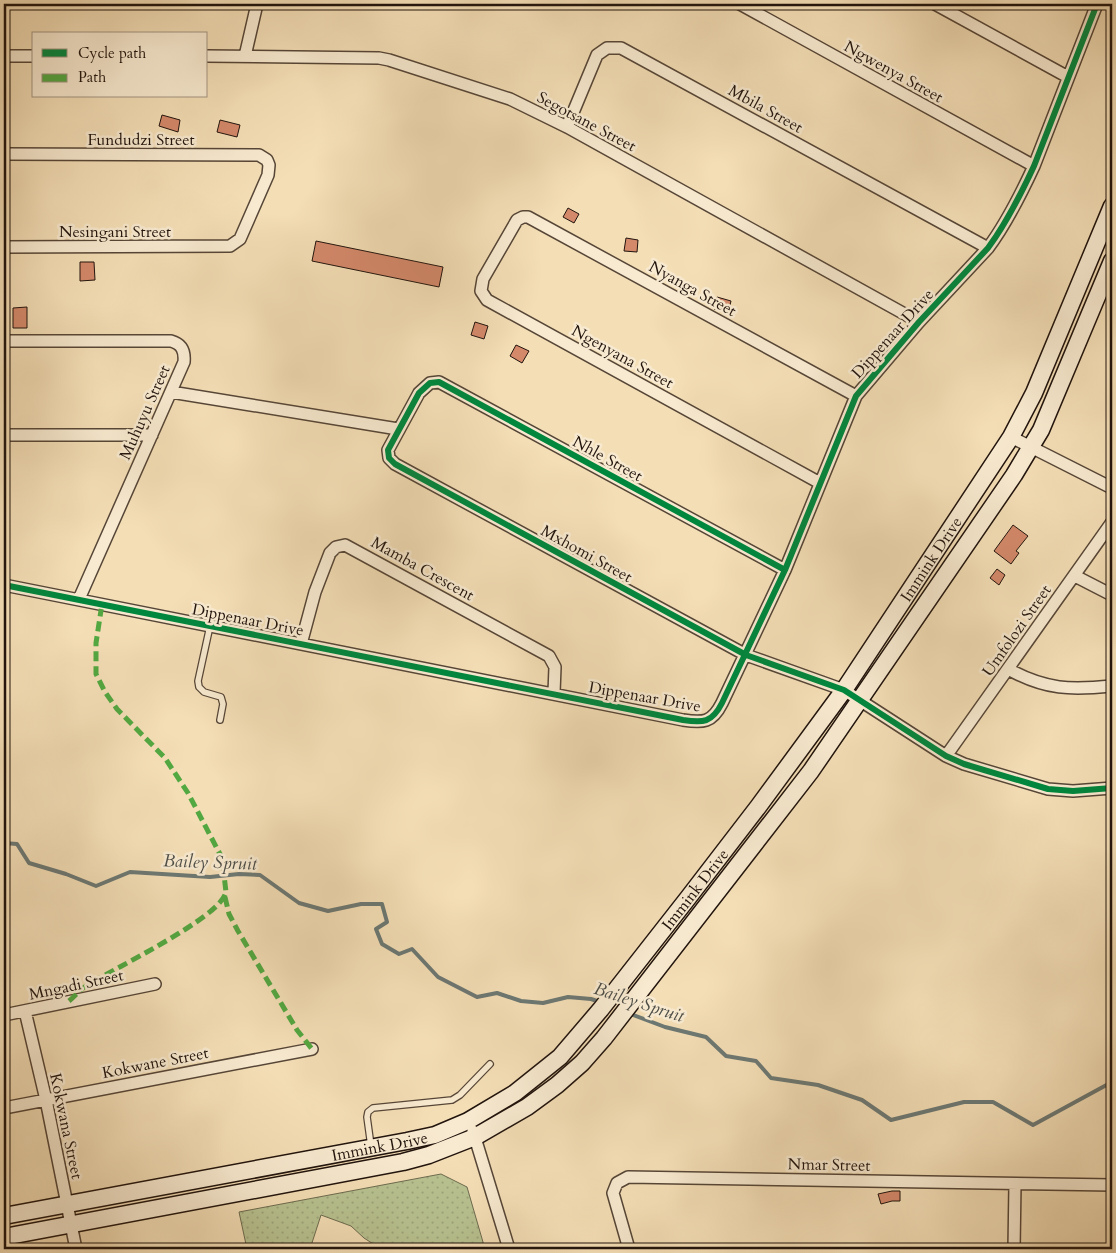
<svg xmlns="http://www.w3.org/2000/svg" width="1116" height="1253" font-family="Cardo,serif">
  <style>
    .park { fill: url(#park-dots); stroke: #6c6b4f }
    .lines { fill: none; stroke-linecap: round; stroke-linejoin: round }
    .stream { stroke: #6c7873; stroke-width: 4 }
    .building { fill: #d4896b; stroke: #21140d }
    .lane-casing { stroke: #564637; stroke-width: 8 }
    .street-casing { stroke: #564637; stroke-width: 14 }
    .secondary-casing { stroke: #21140d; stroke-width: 19 }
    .lane { stroke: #f8ead0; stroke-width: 5.5 }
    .street { stroke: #f8ead0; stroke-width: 11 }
    .secondary { stroke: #f8ead0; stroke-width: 16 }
    .quiet { stroke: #52a841; stroke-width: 5; stroke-dasharray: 10 5; stroke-linecap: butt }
    .cycleway-casing { stroke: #f8ead0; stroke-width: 9 }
    .cycleway { stroke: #00873e; stroke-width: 6 }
    .labels { text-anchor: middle; stroke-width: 5; stroke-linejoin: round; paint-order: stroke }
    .street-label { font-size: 16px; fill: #21140d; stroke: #f8ead0 }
    .water-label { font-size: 18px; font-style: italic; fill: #4d4e48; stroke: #f8ead0 }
  </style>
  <defs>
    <pattern id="park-dots" width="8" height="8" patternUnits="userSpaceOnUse" patternTransform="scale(1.25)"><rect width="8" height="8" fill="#b8c291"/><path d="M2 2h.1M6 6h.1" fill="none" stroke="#9ea67c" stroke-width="1.8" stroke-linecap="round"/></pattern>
  </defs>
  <rect width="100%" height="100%" fill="#f4deb6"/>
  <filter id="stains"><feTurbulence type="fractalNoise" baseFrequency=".004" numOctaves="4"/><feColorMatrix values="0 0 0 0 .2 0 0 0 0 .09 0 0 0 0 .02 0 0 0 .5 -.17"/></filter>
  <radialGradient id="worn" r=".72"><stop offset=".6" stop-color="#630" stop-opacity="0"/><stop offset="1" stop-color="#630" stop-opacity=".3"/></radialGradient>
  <!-- park -->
  <path class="park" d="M441 1174 467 1187 485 1249H381L364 1238 351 1226 321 1215 310 1249H247L239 1212Z"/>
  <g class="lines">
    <!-- stream -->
    <path class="stream" d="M4 843 17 844 29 863 66 874 96 886 130 872 210 877 239 874 260 875 299 903 328 911 361 904H382L387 922 376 929 382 944 399 954 412 949 438 977 477 997 497 993 521 1001 543 1003 568 997 591 999 600 1002
      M628 1013 665 1027 706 1037 726 1056 756 1061 771 1078 818 1085 862 1100 891 1120 964 1102H993L1033 1125 1112 1082"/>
  </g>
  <!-- building -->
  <path class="building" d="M162 115 180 120 178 132 159 126Z
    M220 120 240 125 237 137 217 132Z
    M568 208 579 214 574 223 563 217Z
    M626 238 638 240 637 252 624 251Z
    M316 241 443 267 439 287 312 261Z
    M80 262H94L95 280 80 281Z
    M717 297 731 301 728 313 714 309Z
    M27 307V328H13V308Z
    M475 322 488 326 484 339 471 335Z
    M516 345 529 351 522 363 510 356Z
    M1013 525 1028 536 1016 551 1019 553 1011 564 994 551Z
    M997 569 1005 575 999 585 990 578Z
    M892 1191H900V1201H892L881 1204 878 1194Z"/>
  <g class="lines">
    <defs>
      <path id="lane" d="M210 626 198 681 199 687 204 692 221 697 223 704 220 720
        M371 1146 367 1117 368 1112 373 1108 452 1100 460 1095 490 1064"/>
      <path id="street" d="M740 4 1034 166
        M935 4 1068 77
        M4 56H34
        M206 56 379 58 389 60 510 99 567 127 919 322
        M245 56 257 4
        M567 127 597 55 607 48H621L988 248
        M4 154 259 155 267 160 269 165 268 175 240 239 230 246 4 247
        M4 341H171C182 344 185 351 184 362L79 599
        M171 392 398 429
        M4 435H152
        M1011 437 1112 488
        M820 483 487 300 481 291 483 279 517 220 523 217H528L856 396
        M785 570 439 382 430 383 419 393 388 450 389 458 395 464 746 655 844 690 946 756 964 764 1048 789 1073 791 1112 788
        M1075 576 1112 595
        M4 585 683 720C703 723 712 723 722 703L785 570 856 396 919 322 988 248C1006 224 1021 194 1034 166L1097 4
        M301 644 315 592 330 553 336 547 345 545 549 656 555 667 554 693
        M1008 669C1046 690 1071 690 1112 686
        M946 756 1112 522
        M25 1011 46 1100 76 1249
        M4 1015 155 984
        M4 1108 312 1049
        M473 1131 509 1249
        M629 1249 613 1193 617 1183 628 1177 1112 1185
        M1014 1249 1015 1184"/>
      <g id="secondary">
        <path id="s1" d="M4 1216 407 1141 435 1135 468 1121 515 1093 560 1057 601 1009 688 898 758 807 844 690 1011 437 1034 393 1112 206"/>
        <path d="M4 1237 403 1162 429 1155 475 1137 527 1107 557 1085 582 1063 604 1038 811 771 1014 475 1041 430 1112 261"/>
      </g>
    </defs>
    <!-- lane casing -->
    <use href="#lane" class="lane-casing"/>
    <!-- street casing -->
    <use href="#street" class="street-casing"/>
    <!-- secondary casing -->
    <use href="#secondary" class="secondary-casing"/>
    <!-- lane -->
    <use href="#lane" class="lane"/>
    <!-- street -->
    <use href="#street" class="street"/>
    <!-- secondary -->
    <use href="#secondary" class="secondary"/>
    <!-- quiet -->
    <path class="quiet" d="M225 897 229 914 238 931 297 1030 312 1049
      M69 1001C74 997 78 992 83 988 110 970 221 918 226 892L222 858 188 793 165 758 117 709 105 692 96 674V643L102 604"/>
    <defs>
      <path id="cycleway" d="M785 570 439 382 430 383 419 393 388 450 389 458 395 464 746 655 844 690 946 756 964 764 1048 789 1073 791 1112 788
        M4 585 683 720C703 723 712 723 722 703L785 570 856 396 919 322 988 248C1006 224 1021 194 1034 166L1097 4"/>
    </defs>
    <!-- cycleway casing -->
    <use href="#cycleway" class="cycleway-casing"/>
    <!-- cycleway -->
    <use href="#cycleway" class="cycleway"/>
  </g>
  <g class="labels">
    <!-- street labels -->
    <g class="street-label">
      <text transform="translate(894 71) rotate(29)" y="6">Ngwenya Street</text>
      <text transform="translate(766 108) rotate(29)" y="6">Mbila Street</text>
      <text transform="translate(587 121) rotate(28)" y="6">Segotsane Street</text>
      <text x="141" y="145">Fundudzi Street</text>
      <text x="115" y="237">Nesingani Street</text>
      <text transform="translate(693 288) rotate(29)" y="6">Nyanga Street</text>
      <text transform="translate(892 333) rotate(-48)" y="6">Dippenaar Drive</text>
      <text transform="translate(623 356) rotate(29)" y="6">Ngenyana Street</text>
      <text transform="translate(144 412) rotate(-66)" y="6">Muhuyu Street</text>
      <text transform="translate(608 458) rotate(29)" y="6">Nhle Street</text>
      <text transform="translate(587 553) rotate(29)" y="6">Mxhomi Street</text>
      <text dy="6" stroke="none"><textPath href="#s1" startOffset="1208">Immink Drive</textPath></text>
      <text transform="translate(423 568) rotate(29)" y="6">Mamba Crescent</text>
      <text transform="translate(248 619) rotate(11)" y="6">Dippenaar Drive</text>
      <text transform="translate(1016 630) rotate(-55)" y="6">Umfolozi Street</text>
      <text transform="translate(645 696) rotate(10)" y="6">Dippenaar Drive</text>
      <text dy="6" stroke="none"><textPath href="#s1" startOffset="802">Immink Drive</textPath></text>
      <text transform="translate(76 984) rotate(-12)" y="6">Mngadi Street</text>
      <text transform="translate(155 1062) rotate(-11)" y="6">Kokwane Street</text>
      <text transform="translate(67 1126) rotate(78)" y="6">Kokwana Street</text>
      <text dy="6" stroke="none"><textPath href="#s1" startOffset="382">Immink Drive</textPath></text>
      <text transform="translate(829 1164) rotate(1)" y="6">Nmar Street</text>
    </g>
    <!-- water labels -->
    <g class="water-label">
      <text transform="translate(210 862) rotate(2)" y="6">Bailey Spruit</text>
      <text transform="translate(639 1002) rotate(18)" y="6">Bailey Spruit</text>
    </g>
  </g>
  <!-- margin -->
  <rect width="1116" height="1253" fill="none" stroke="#f4deb6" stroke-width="20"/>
  <rect x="5" y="5" width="1106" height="1243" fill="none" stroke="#21140d" stroke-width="2.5"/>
  <rect x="10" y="10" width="1096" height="1233" fill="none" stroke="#21140d"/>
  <!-- legend -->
  <rect x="32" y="32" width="175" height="65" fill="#f8ead0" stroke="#a29482"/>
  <rect x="42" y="49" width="25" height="8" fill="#00873e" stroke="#a29482"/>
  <text x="78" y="58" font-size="15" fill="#21140d">Cycle path</text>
  <rect x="42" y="74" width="25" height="8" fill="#52a841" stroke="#a29482"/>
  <text x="78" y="82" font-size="15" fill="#21140d">Path</text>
  <rect width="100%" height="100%" filter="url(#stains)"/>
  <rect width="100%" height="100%" fill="url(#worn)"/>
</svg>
